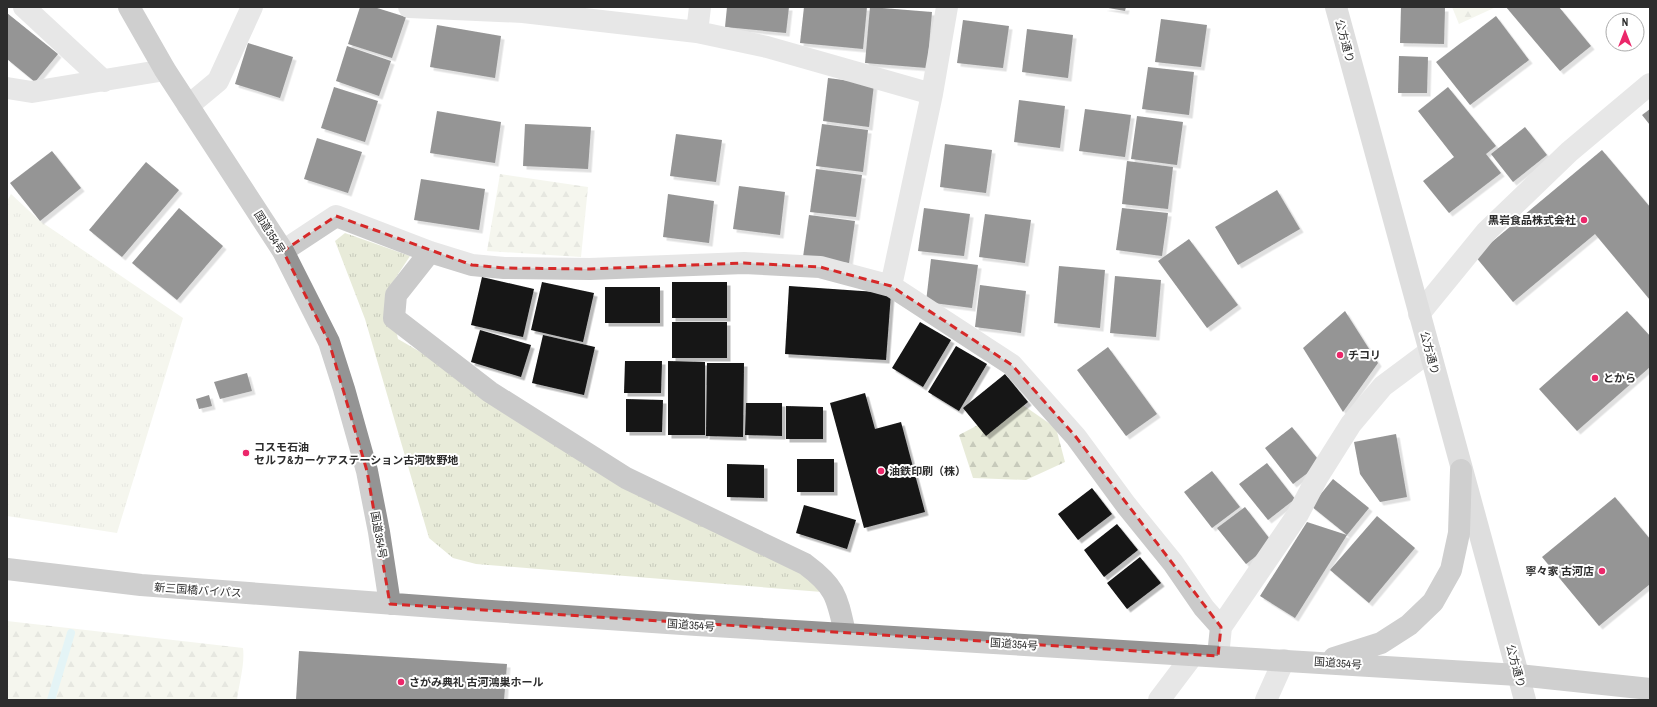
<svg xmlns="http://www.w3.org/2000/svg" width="1657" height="707" font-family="'Archivo Narrow','Noto Sans JP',sans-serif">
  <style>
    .grass { fill: url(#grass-tufts) }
    .forest { fill: url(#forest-firs) }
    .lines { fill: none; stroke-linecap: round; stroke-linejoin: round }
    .stream { stroke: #c4e7ec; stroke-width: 8 }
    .building { fill: #141414; filter: url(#shadow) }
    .street { stroke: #cacaca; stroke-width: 22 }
    .secondary { stroke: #b7b7b7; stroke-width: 22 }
    .highway { stroke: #949494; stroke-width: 22 }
    .marked { fill: none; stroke: #d62828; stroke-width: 3; stroke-dasharray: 8 5; stroke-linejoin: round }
    .poi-dot { fill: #eb276a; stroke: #fff; stroke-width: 1.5 }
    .labels { text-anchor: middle; stroke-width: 4; stroke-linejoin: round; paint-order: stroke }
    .street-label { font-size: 11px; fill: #2d2d2d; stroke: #fff }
    .poi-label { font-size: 11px; font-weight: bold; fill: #2d2d2d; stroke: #fff; text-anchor: start }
  </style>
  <defs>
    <pattern id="grass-tufts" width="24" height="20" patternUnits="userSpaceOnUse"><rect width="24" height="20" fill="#e8ebd9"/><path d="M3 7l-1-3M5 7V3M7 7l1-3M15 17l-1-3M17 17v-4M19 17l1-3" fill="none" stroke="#c7cabb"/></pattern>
    <pattern id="forest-firs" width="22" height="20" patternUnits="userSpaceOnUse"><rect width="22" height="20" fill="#e8ebd9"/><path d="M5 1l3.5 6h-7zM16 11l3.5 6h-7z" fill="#c7cabb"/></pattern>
    <filter id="shadow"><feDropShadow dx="3.5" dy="3.5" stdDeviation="0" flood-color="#0004"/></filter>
  </defs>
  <rect width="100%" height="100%" fill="#fff"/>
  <!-- grass -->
  <path class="grass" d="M11 194 40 221 183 318 117 533 7 516V201Z
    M345 233 410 256 387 291 398 339 801 573 822 592 476 564 453 558 429 538 365 319 335 241Z"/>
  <!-- forest -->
  <path class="forest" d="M1452 7H1496L1459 24Z
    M500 174 588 187 581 257 487 251Z
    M1020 403 1056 428 1065 462 1026 480 973 478 959 435Z
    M7 621 243 648C245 665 239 683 237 700H7Z"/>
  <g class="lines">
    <!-- stream -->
    <path class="stream" d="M51 700 71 633"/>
  </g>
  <!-- building -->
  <path class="building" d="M360 7H374L406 17 392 58 348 44Z
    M727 7H789L786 33 725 27Z
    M804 7H867L863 49 800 43Z
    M870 7 932 12 927 68 865 63Z
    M1103 7H1126L1125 11Z
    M1401 7 1445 8 1444 44 1400 43Z
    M1506 7H1559L1591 46 1560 71Z
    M7 13 58 54 35 82 7 59Z
    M1496 16 1529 60 1470 105 1436 62Z
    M1161 19 1207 25 1201 67 1155 62Z
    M963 20 1009 26 1003 68 957 63Z
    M437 25 501 36 495 78 430 67Z
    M1027 29 1073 35 1068 78 1022 72Z
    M248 43 293 57 280 98 235 84Z
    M347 46 391 61 379 96 336 81Z
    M1399 56 1428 57 1427 93H1398Z
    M1148 67 1194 72 1189 115 1142 109Z
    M828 78 874 84 869 127 823 121Z
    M334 87 378 101 365 142 321 128Z
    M1448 87 1496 146 1486 154 1501 173 1449 213 1423 181 1454 157 1418 111Z
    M1019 100 1065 106 1060 148 1014 142Z
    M1085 109 1131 115 1125 157 1079 151Z
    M1650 109V125L1642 115Z
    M437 111 501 122 495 163 430 153Z
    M1137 116 1183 122 1177 165 1131 159Z
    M525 124 591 127 588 169 523 166Z
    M822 124 868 130 863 172 816 166Z
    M1525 127 1547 155 1513 182 1491 154Z
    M676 134 722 140 716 182 670 176Z
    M317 138 362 152 348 193 304 179Z
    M945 144 992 150 986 193 940 187Z
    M1602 150 1650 207V300L1595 234 1513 302 1475 256Z
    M52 151 81 188 40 221 10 183Z
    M1127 161 1173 167 1168 209 1122 204Z
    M146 162 179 190 122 257 89 230Z
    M816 169 862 175 856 217 810 212Z
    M421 179 485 189 479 230 414 220Z
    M739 186 785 192 780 235 733 229Z
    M1277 190 1300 229 1238 265 1215 227Z
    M668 194 714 201 709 243 663 237Z
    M179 208 223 246 177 300 132 263Z
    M924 208 970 214 964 256 918 251Z
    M1122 208 1168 213 1162 256 1116 250Z
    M985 214 1031 220 1025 263 979 257Z
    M809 215 855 221 849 263 803 257Z
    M1189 239 1238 305 1207 328 1158 261Z
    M931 259 978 265 972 308 926 302Z
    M1059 266 1105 270 1100 328 1054 323Z
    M1115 276 1161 280 1156 337 1110 333Z
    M482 277 534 289 523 337 471 325Z
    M542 282 594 293 583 342 531 330Z
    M672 282H727V318H672Z
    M980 285 1026 291 1021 333 975 327Z
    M789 286 891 293 886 360 785 354Z
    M605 287H660V323H605Z
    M1345 311 1378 363 1343 412 1303 348Z
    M1627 311 1650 336V367L1577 431 1539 389Z
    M672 322H727V358H672Z
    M920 322 951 340 923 387 892 368Z
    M480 330 531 345 521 377 471 362Z
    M543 335 595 347 584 395 532 383Z
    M956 346 987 364 959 411 928 392Z
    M1108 347 1157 414 1126 436 1077 370Z
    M625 361H662L661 393H624Z
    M668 361 705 362V435H668Z
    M707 363H744L743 437 706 436Z
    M247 373 252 391 220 399 214 382Z
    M1005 374 1028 402 986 436 963 408Z
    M865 393 875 429 901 422 925 512 864 528 830 403Z
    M209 395 212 406 199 409 196 399Z
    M626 399 663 400 662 432H626Z
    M746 403H782V436L745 435Z
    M786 406 823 407V439H786Z
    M1292 427 1321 463 1293 484 1265 448Z
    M1396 434 1407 497 1380 502 1360 474 1354 442Z
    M797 459H834V492H797Z
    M1267 463 1295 499 1268 520 1239 484Z
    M727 464 764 465V498L727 497Z
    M1212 471 1240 507 1212 528 1184 492Z
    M1333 479 1369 508 1347 535 1295 618 1260 596 1307 522 1347 535 1311 506Z
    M1092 488 1112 514 1078 540 1058 514Z
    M1615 497 1650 539V584L1599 626 1542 557Z
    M804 505 856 520 847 549 796 533Z
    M1245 507 1273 543 1246 564 1217 528Z
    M1377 516 1415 548 1369 603 1330 570Z
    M1117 524 1138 550 1104 577 1084 550Z
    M1140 557 1161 583 1127 609 1107 583Z
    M299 651 507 664 504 700H296Z"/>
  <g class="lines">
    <!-- street -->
    <path class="street" d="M24 7 104 81
      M409 7 523 12 697 32
      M700 7 697 32 767 47 932 94
      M7 88 32 92 165 70
      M188 106 218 81 252 7
      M283 251 336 216 430 252 472 265 504 268 590 269 744 263 820 267 891 286 1012 365 1076 437 1126 505 1173 563 1204 608 1221 627
      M430 252 396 295 394 318 490 392 626 478 805 564C836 587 837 597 845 633
      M891 286 932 94 947 7
      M1419 314 1486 232 1569 152 1650 84
      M1218 656 1221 627 1298 514 1317 478 1351 424 1383 386 1430 351
      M1159 700 1193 655
      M1266 700 1284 660"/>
    <!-- secondary -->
    <path class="secondary" d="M1336 7 1525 700"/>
    <!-- highway -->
    <path class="highway" d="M129 7 165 70 283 251 329 342 344 389 367 471 379 532 390 604
      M7 569 141 585 462 609 697 625 1518 675 1650 689
      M1334 658 1381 643 1409 625 1433 602 1451 570 1459 533 1461 470"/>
  </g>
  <!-- marked area -->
  <path d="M0 0H1657V707H0ZM336 216 472 265 504 268 590 269 744 263 820 267 891 286 1012 365 1076 437 1221 627 1218 656 390 604 367 471 329 342 283 251Z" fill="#fff" fill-opacity=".55" fill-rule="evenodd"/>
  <path class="marked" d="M336 216 472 265 504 268 590 269 744 263 820 267 891 286 1012 365 1076 437 1221 627 1218 656 390 604 367 471 329 342 283 251Z"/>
  <!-- markers -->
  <g class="poi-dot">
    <circle cx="1584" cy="220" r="4"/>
    <circle cx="1340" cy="355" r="4"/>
    <circle cx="1595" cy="378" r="4"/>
    <circle cx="246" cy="453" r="4"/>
    <circle cx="881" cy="471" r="4"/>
    <circle cx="1602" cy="571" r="4"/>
    <circle cx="401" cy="682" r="4"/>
  </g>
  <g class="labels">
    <!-- street labels -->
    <g class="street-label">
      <text transform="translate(1345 41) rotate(75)" y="4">公方通り</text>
      <text transform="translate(270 232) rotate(58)" y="4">国道354号</text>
      <text transform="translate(1430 353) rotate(75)" y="4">公方通り</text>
      <text transform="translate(379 535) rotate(80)" y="4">国道354号</text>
      <text transform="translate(198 590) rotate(4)" y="4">新三国橋バイパス</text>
      <text transform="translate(691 625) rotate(4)" y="4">国道354号</text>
      <text transform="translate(1014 644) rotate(4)" y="4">国道354号</text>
      <text transform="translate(1338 663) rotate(4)" y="4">国道354号</text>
      <text transform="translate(1516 666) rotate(75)" y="4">公方通り</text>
    </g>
    <!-- poi labels -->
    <g class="poi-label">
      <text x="1576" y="224" text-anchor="end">黒岩食品株式会社</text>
      <text x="1348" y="359">チコリ</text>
      <text x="1603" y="382">とから</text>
      <text x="254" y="451">コスモ石油<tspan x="254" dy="13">セルフ&amp;カーケアステーション古河牧野地</tspan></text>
      <text x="889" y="475">油鉄印刷（株）</text>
      <text x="1594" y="575" text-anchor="end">寧々家 古河店</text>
      <text x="409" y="686">さがみ典礼 古河鴻巣ホール</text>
    </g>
  </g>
  <!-- border -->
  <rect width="1657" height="707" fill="none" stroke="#2d2d2d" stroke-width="16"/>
  <!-- north arrow -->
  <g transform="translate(1625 32)"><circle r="19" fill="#ffffff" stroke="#ababab"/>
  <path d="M0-3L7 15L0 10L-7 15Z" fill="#eb276a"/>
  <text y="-6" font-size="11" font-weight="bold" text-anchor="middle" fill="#2d2d2d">N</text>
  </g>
</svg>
